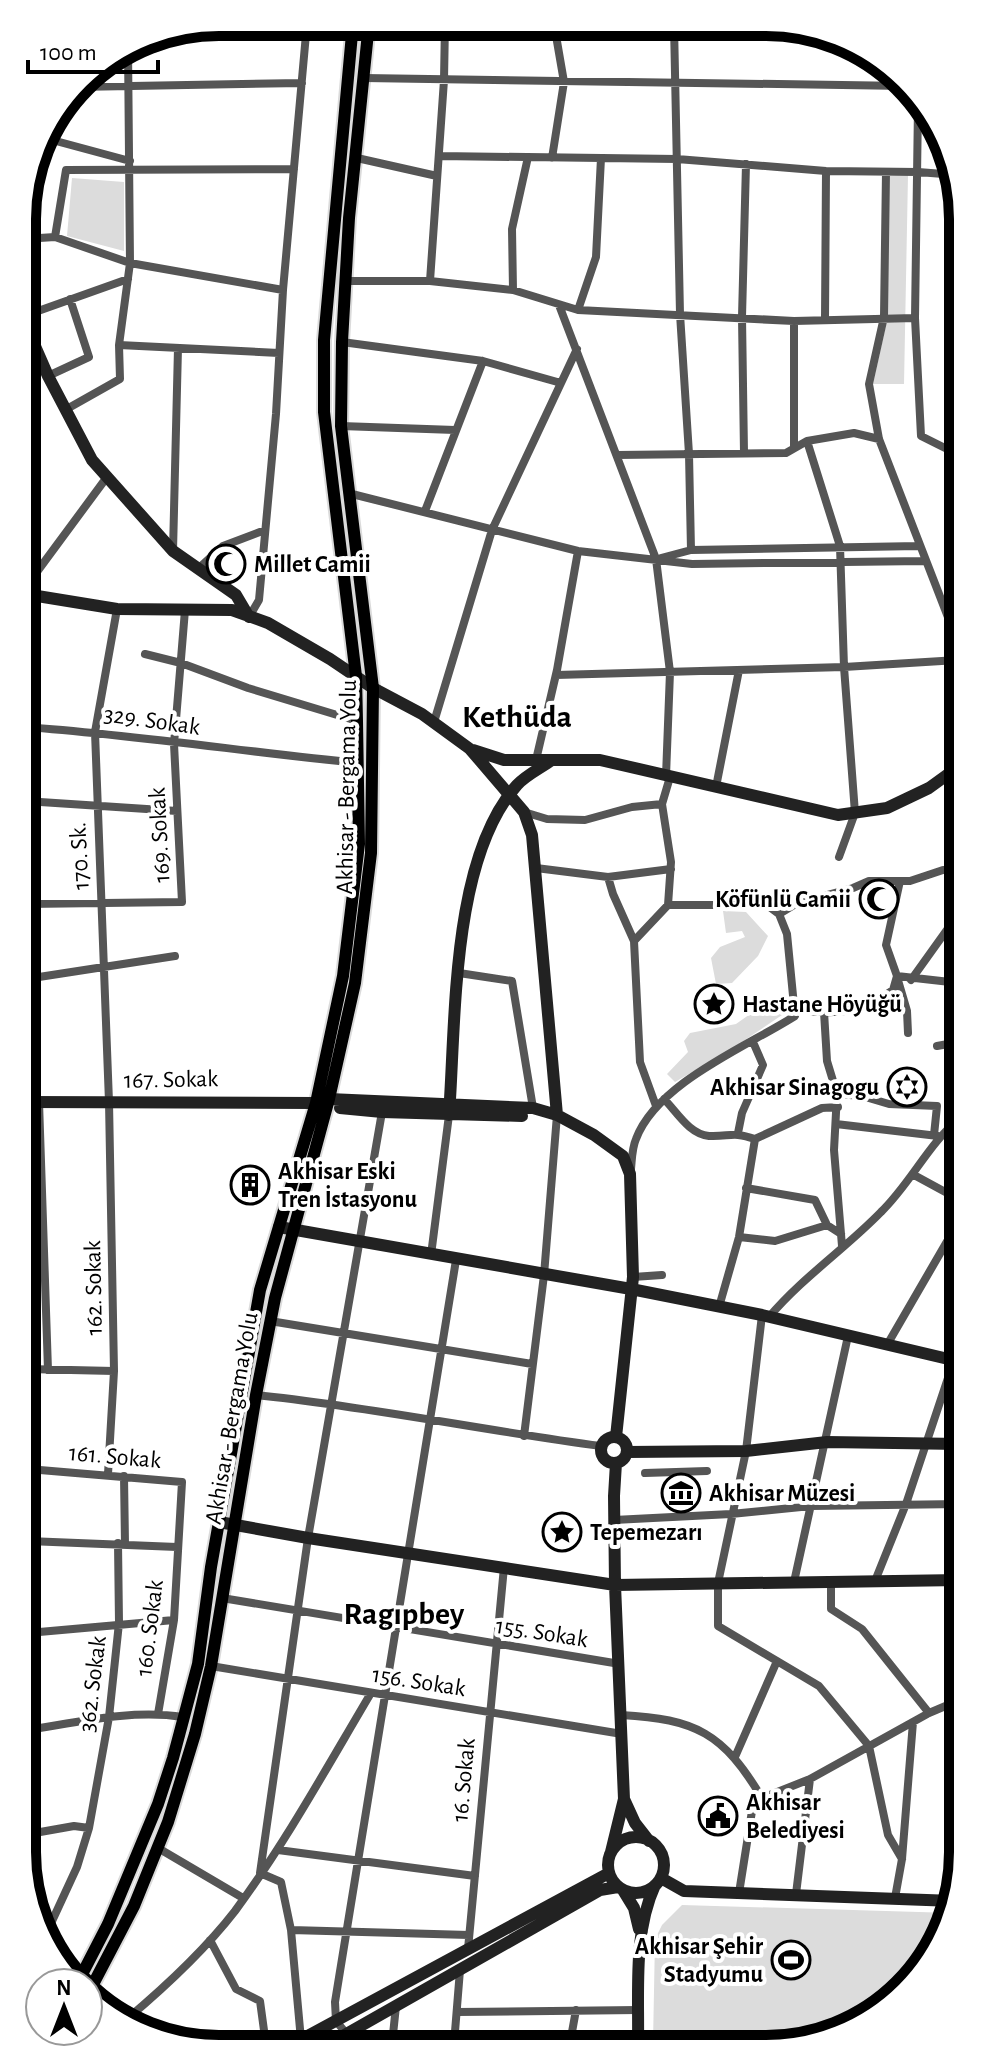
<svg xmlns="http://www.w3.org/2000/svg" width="985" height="2071" font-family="'Alegreya Sans',sans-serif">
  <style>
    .green { fill: #dcdcdc }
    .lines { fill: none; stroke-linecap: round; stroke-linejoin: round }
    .primary-casing { stroke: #dbdbdb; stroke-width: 16 }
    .street { stroke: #555; stroke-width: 8 }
    .secondary { stroke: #222; stroke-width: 12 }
    .primary { stroke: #000; stroke-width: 12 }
    .labels { text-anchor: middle; stroke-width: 8; stroke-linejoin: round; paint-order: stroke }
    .poi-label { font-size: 24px; font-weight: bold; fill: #000; stroke: #fff; text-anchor: start }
    .street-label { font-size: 24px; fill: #000; stroke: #fff }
    .district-label { font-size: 32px; font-weight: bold; fill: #000; stroke: #fff }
    .rim { fill: none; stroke: #000; stroke-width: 10 }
  </style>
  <rect width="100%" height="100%" fill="#fff"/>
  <!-- green -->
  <path class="green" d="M908 175 904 384H873L887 321 889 176Z
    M72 178 124 182V251L67 236Z
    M723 911 746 912 768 936 758 956 732 983 716 984 711 958 720 947 745 937 742 931 726 933Z
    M788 996V1011L727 1052 675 1082 667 1074 688 1052 684 1041 690 1033 736 1024 770 1000Z
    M682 1905 952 1913 948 1927 915 1982 818 2042 653 2043 655 1939 662 1925Z"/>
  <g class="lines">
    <defs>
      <path id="primary" d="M78 1982 108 1924 158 1804 173 1758 198 1664 211 1567 260 1290 316 1103 343 976 359 844 357 721 356 676 324 412V340L353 23
        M88 1994 134 1906 168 1822 195 1734 211 1666 256 1395 275 1298 329 1099 355 983 371 853 373 688 341 426 342 342 349 218 369 23"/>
    </defs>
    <!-- primary casing -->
    <use href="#primary" class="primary-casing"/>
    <!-- street -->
    <path class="street" d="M674 25 680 314 689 454 691 550
      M364 78 906 86
      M76 87 302 83
      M918 106 915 318 921 436 957 454
      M41 137 130 161
      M439 156 677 159 826 171 918 172 956 175
      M357 158 437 176
      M552 158 564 82 554 24
      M886 172 884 317 869 384 879 439 958 643
      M24 239 55 237
      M345 281H430L513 290 578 310 794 321 915 318
      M430 281 444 80 445 23
      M283 290 130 263 55 237 66 170 294 169
      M513 290 512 229 528 157
      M559 305 656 559 670 672 666 776
      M578 310 596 257 601 158
      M24 316 128 279
      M825 320 826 171
      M794 321V446
      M342 342 483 361 561 383
      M119 345 279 353
      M48 376 89 357 70 299
      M65 410 120 379 119 345 130 263 128 47
      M341 426 455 430
      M807 441 840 546 844 667 855 813 839 857
      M744 453 742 317 746 164
      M617 455 786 453 807 441 854 433 879 439
      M348 493 578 551 692 564 925 561
      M425 511 483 361
      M173 551 178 348
      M661 558 691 550 919 546
      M199 568 223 546 265 530
      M25 588 107 477
      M249 617 259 600 276 414 283 290 307 23
      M145 654 181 663 248 688 357 721
      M556 675 844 667 958 660
      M434 722 492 530 577 349
      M25 727C136 735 247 752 358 763
      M536 760 557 670 578 551
      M716 787 739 670
      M25 801 177 811
      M524 812 547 819 585 820 632 807 662 804
      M536 868 608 877 671 869
      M608 877 613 894 634 941
      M26 904 182 902 174 744 185 610
      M668 905 671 862 662 804 670 777
      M779 914 797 903 853 888 869 881H910L943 870H959
      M459 973 512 981 533 1108
      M897 976 959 983
      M897 977 907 1011 908 1033
      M26 979 175 956
      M911 980 959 913
      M795 1010C839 1014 856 1015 893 990L897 976 886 945 900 881
      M824 1012 827 1061 837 1094 834 1150 842 1246
      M937 1046 959 1042
      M26 1073 31 1102
      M837 1094 862 1096 889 1104 937 1106 934 1135
      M664 1099C677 1112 689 1134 709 1136 730 1137 732 1131 755 1139L822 1108 838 1107
      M39 1102 48 1370
      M836 1124 938 1136
      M738 1133 742 1113 763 1065 753 1042
      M631 1169C632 1159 632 1148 636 1139 657 1083 746 1047 795 1016L787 934 779 914 767 905H668L634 941 640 1062 656 1106
      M914 1175 960 1200
      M746 1188 815 1200 827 1225 841 1234
      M739 1237 775 1241 827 1225
      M431 1255 449 1115
      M633 1277 662 1275
      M719 1307 739 1237 755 1139
      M762 1315 746 1451 718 1583V1626L819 1686 869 1746 888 1835 902 1859
      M769 1317C803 1277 845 1249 881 1212 911 1183 928 1144 960 1118
      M270 1321 532 1364
      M887 1345 960 1219
      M27 1369 114 1371
      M256 1395C372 1407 486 1431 601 1446
      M524 1436 544 1275 557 1115
      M28 1469 182 1482 174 1620 158 1714
      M645 1473 707 1471
      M108 1474 114 1371 109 1102 95 732 117 609
      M124 1476 125 1544
      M614 1520 731 1514 811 1506 961 1504
      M28 1541 177 1547
      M875 1581 906 1504 954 1360
      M794 1582 848 1336
      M831 1582V1609L862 1629 929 1713
      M222 1598 620 1664
      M28 1633 174 1620
      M211 1666 622 1734
      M621 1715C696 1719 723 1733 762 1798
      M28 1730C79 1722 132 1709 183 1717
      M735 1757 777 1661
      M29 1834 74 1826 89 1828
      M158 1848 243 1898
      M278 1850 475 1876
      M739 1893 752 1811 762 1798 810 1779 929 1713 962 1699
      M796 1894 810 1779
      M895 1898 902 1859 913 1722
      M291 1930 469 1935
      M47 1932 77 1867 89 1828 109 1717 119 1623 118 1543
      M210 1940 236 1989 260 2001 266 2045
      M468 1949 504 1567
      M457 2012 638 2010
      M127 2019C165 1987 204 1951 235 1911 286 1842 327 1767 371 1693
      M301 2040 291 1930 281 1882 260 1873 308 1538 382 1112
      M570 2043 576 2010
      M355 2044 336 2021 335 2002 456 1260
      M392 2044 396 2006
      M454 2044 460 1970"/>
    <!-- secondary -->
    <path class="secondary" d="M24 321 48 376 92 460 173 551 236 595 249 617
      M25 594 117 609 232 610 268 623 330 659 373 688 422 714 470 749 524 812 532 835 557 1115
      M473 750 504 760H600L838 815 887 808 929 788 958 767
      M26 1102 316 1103 329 1099 533 1108 557 1115 594 1135 623 1156 630 1174 633 1277 616 1437
      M340 1108 382 1112 522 1116
      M449 1115C456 1019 451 859 517 785 526 775 541 768 552 760
      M279 1227 631 1289 762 1315 961 1362
      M601 1450a13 13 0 1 1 26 0a13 13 0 1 1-26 0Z
      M627 1452 746 1451 827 1442 961 1444
      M219 1522 308 1538 615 1585 961 1580
      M624 1799 635 1823 649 1841
      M608 1865a28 28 0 1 1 56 0a28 28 0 1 1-56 0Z
      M611 1852 624 1799 615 1585 614 1496 616 1463
      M661 1878 684 1891 954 1901
      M623 1890 634 1908 639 1929
      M638 2043C639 1991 633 1933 655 1885
      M291 2045 609 1873
      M327 2045 600 1890 618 1887"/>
    <!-- primary -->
    <use href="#primary" class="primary"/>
  </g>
  <!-- icons -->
  <defs>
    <symbol id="mosque-ring" viewBox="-11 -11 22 22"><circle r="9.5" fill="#fff" stroke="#000" stroke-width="1.5"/><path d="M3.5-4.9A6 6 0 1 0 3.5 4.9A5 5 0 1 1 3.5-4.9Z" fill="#000"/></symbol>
    <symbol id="sight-ring" viewBox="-11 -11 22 22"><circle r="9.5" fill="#fff" stroke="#000" stroke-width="1.5"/><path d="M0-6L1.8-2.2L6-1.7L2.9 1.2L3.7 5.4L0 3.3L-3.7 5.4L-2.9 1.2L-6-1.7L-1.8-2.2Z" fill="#000"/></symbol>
    <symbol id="synagogue-ring" viewBox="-11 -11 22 22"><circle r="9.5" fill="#fff" stroke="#000" stroke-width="1.5"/><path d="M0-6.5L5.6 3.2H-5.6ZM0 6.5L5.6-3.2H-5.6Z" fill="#000"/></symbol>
    <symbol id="building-ring" viewBox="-11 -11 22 22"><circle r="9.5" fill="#fff" stroke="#000" stroke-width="1.5"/><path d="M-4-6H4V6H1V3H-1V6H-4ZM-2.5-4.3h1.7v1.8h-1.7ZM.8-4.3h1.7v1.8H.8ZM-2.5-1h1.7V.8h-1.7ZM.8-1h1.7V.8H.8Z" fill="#000"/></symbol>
    <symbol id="museum-ring" viewBox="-11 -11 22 22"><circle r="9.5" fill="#fff" stroke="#000" stroke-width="1.5"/><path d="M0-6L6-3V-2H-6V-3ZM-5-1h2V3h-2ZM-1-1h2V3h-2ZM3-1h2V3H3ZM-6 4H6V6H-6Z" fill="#000"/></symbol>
    <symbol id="civic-ring" viewBox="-11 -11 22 22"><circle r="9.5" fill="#fff" stroke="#000" stroke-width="1.5"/><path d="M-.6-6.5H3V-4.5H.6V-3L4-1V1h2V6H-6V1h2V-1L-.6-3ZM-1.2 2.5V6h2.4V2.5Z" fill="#000"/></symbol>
    <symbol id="stadium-ring" viewBox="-11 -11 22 22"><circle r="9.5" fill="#fff" stroke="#000" stroke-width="1.5"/><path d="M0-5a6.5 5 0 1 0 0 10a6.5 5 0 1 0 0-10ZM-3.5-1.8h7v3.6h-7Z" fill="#000"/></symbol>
  </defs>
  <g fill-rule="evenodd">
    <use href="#mosque-ring" x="204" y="542" width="44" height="44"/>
    <use href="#mosque-ring" x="857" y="877" width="44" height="44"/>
    <use href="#sight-ring" x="692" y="982" width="44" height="44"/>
    <use href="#synagogue-ring" x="885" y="1065" width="44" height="44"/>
    <use href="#building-ring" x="228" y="1163" width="44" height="44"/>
    <use href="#museum-ring" x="659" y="1471" width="44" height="44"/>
    <use href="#sight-ring" x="540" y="1510" width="44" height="44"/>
    <use href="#civic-ring" x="696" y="1794" width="44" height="44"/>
    <use href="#stadium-ring" x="769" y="1938" width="44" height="44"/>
  </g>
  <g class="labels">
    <!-- poi labels -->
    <g class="poi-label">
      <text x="254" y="572">Millet Camii</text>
      <text x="851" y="907" text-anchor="end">Köfünlü Camii</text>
      <text x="742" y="1012">Hastane Höyüğü</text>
      <text x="879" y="1095" text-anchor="end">Akhisar Sinagogu</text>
      <text x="278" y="1179">Akhisar Eski<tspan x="278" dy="28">Tren İstasyonu</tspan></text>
      <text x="709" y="1501">Akhisar Müzesi</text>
      <text x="590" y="1540">Tepemezarı</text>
      <text x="746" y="1810">Akhisar<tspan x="746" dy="28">Belediyesi</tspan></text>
      <text x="763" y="1954" text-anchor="end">Akhisar Şehir<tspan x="763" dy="28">Stadyumu</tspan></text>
    </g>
    <!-- street labels -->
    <g class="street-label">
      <text transform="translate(152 720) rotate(8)" y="8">329. Sokak</text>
      <text transform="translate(346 787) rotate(-89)" y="8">Akhisar - Bergama Yolu</text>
      <text transform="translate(159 835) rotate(-93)" y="8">169. Sokak</text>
      <text transform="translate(79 856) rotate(-93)" y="8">170. Sk.</text>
      <text transform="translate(171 1079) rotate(-1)" y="8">167. Sokak</text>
      <text transform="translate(93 1288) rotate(-91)" y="8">162. Sokak</text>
      <text transform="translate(231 1418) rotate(-80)" y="8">Akhisar - Bergama Yolu</text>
      <text transform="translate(115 1456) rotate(5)" y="8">161. Sokak</text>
      <text transform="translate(149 1628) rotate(-83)" y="8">160. Sokak</text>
      <text transform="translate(542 1632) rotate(9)" y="8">155. Sokak</text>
      <text transform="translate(419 1681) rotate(9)" y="8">156. Sokak</text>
      <text transform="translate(92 1684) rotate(-83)" y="8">362. Sokak</text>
      <text transform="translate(463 1780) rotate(-85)" y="8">16. Sokak</text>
    </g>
    <!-- district labels -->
    <g class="district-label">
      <text x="517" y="727">Kethüda</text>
      <text x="404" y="1624">Ragıpbey</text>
    </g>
  </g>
  <!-- crop -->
  <path d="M0 0H985V2071H0ZM219 36H766A183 183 0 0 1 949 219V1852A183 183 0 0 1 766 2035H219A183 183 0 0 1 36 1852V219A183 183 0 0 1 219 36Z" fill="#fff" fill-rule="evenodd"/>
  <path class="rim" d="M219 36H766A183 183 0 0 1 949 219V1852A183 183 0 0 1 766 2035H219A183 183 0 0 1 36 1852V219A183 183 0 0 1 219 36Z"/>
  <!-- north arrow -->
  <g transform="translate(64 2007)"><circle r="38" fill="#ffffff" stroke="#999999" stroke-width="2"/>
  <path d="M0-6L14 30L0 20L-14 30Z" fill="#000000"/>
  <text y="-12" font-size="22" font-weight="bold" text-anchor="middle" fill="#000000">N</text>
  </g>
  <!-- scale -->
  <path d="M28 60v12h130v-12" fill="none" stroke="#000000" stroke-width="4"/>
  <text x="40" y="60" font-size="24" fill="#000000" stroke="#ffffff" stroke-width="6" paint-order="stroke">100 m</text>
</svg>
